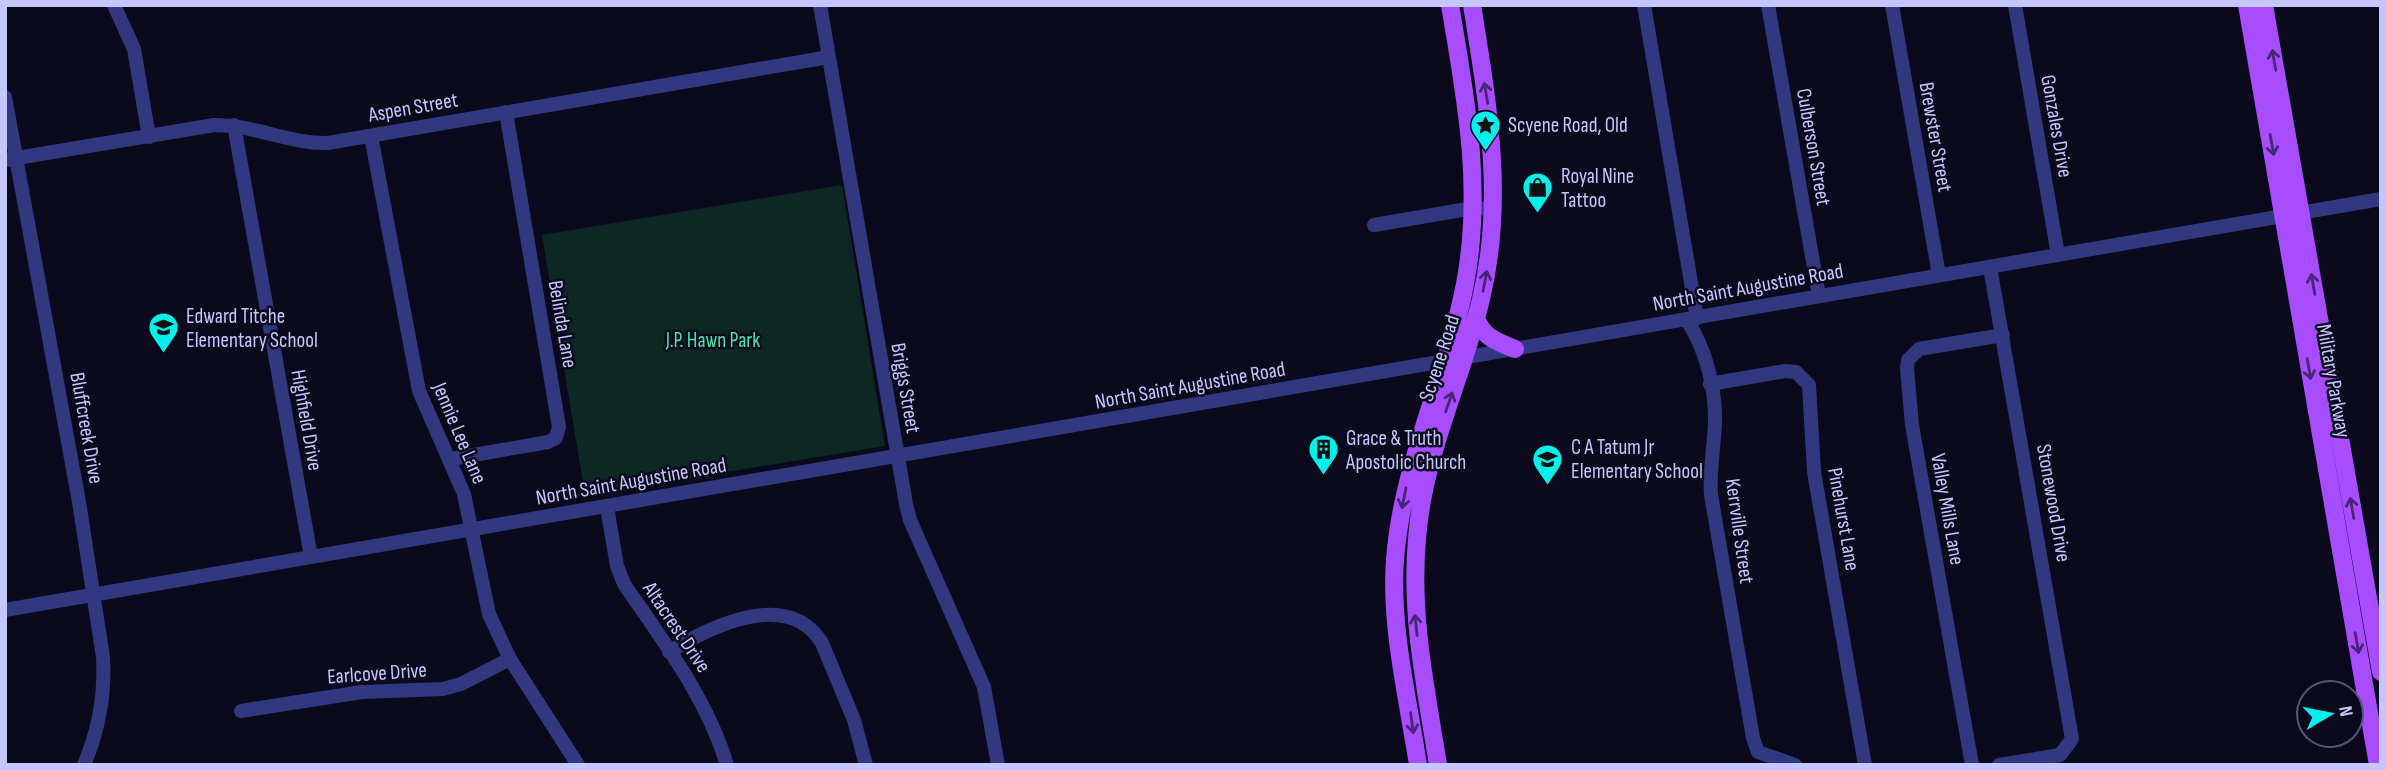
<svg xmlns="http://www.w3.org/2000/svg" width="2386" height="770" font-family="'Sofia Sans Condensed',sans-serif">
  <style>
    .green { fill: #0d2723 }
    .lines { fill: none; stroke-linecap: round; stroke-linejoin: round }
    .minor { stroke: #32387f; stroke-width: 14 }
    .major { stroke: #a74dff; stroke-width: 18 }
    .oneway { stroke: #492577 }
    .labels { text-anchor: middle; stroke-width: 5; stroke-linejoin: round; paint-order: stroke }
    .street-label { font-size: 21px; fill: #c6c6ff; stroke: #0b0a1d }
    .poi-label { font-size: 21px; fill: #c6c6ff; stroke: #0b0a1d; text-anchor: start }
    .park-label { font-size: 21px; fill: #4be5ac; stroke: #0b0a1d }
  </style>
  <rect width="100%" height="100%" fill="#0b0a1d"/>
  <!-- green -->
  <path class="green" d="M842 185 885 446 585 495 542 235Z"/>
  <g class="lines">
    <!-- minor -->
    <path class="minor" d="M114 5 134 49 149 137
      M820 5 906 504 910 520 984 687 998 765
      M1644 5 1697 318
      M1768 5 1819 296
      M1892 5 1939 275
      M2015 5 2058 255
      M5 97 79 502 103 657C105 696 99 729 84 765
      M234 125 311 557
      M371 136 419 391 464 494 489 614 510 659 578 765
      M5 160 214 125C256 125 289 144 328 143L829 57
      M1374 225 1473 208 1494 209
      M1990 267 2072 739 2060 755 1999 765
      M1686 319C1706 348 1716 389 1715 424 1714 448 1709 471 1711 495L1753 738 1758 752 1795 765
      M1710 384 1785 371 1796 372 1809 385 1814 472 1865 765
      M451 459 548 442 556 438 559 427 506 112
      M607 507 617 566 624 584C663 641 707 698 727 765
      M5 610 2381 199
      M669 652C711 626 788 588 822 643L854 720 866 765
      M241 711 362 692 443 689 461 684 510 659
      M1972 765 1912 425 1907 368 1908 360 1919 349 2003 335"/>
    <!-- major -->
    <path class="major" d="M2247 5 2378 765
      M2264 5 2381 672
      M1476 318C1482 337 1498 342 1515 349
      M1418 765C1408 698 1390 627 1395 560 1402 463 1447 378 1465 284 1483 189 1466 99 1450 5
      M1438 765C1426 689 1410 616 1417 539 1423 455 1462 380 1481 299 1505 199 1488 105 1472 5"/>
  </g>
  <!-- one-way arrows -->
  <defs><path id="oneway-shaft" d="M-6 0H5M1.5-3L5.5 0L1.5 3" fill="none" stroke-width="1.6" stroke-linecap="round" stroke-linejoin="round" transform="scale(1.75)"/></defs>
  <g class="oneway">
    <use href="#oneway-shaft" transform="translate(2274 60) rotate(-100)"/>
    <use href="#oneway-shaft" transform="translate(1486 93) rotate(-100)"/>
    <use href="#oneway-shaft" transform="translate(2272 145) rotate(80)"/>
    <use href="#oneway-shaft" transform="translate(1485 281) rotate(-79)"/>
    <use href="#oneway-shaft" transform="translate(2313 284) rotate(-100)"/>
    <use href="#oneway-shaft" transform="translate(2309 369) rotate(80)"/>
    <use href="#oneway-shaft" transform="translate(1449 402) rotate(-71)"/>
    <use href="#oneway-shaft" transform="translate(1404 498) rotate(101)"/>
    <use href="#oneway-shaft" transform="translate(2352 508) rotate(-100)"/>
    <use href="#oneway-shaft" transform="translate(1416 625) rotate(-96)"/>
    <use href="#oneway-shaft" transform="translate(2357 643) rotate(80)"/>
    <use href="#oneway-shaft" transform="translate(1412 723) rotate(82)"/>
  </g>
  <!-- icons -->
  <defs>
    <symbol id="sight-pin" viewBox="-11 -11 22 30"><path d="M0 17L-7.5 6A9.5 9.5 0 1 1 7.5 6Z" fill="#00f1ec" stroke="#0b0a1d"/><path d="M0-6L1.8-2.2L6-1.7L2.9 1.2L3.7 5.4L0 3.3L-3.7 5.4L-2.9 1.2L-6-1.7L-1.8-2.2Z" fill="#111"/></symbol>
    <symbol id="shop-pin" viewBox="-11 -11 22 30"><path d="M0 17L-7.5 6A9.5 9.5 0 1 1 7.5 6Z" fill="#00f1ec" stroke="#0b0a1d"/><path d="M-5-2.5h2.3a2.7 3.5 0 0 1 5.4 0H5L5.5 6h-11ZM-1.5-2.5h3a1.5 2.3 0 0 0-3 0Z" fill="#111"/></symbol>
    <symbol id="school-pin" viewBox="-11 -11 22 30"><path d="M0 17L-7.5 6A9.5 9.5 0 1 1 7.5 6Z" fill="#00f1ec" stroke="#0b0a1d"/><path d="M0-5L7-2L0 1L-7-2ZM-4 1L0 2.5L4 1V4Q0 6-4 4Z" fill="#111"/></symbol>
    <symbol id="building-pin" viewBox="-11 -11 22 30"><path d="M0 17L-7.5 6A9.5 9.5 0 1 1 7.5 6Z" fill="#00f1ec" stroke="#0b0a1d"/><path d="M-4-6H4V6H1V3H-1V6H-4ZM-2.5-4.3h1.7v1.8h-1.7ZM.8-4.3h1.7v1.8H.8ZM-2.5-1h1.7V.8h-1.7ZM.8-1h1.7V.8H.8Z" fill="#111"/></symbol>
  </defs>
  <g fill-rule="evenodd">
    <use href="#sight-pin" x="1468" y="108" width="35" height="47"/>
    <use href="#shop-pin" x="1520" y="170" width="35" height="47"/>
    <use href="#school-pin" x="146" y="310" width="35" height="47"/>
    <use href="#building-pin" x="1306" y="432" width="35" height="47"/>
    <use href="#school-pin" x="1530" y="442" width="35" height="47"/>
  </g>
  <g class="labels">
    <!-- street labels -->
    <g class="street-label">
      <text transform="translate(413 107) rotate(-10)" y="7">Aspen Street</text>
      <text transform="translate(2057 126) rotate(80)" y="7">Gonzales Drive</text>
      <text transform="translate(1936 137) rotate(80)" y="7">Brewster Street</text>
      <text transform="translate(1814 147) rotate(80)" y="7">Culberson Street</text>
      <text transform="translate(1748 287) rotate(-10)" y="7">North Saint Augustine Road</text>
      <text transform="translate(563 324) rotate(80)" y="7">Belinda Lane</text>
      <text transform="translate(1439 358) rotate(-72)" y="7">Scyene Road</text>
      <text transform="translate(2334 381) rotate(80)" y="7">Military Parkway</text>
      <text transform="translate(1190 385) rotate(-10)" y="7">North Saint Augustine Road</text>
      <text transform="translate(906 388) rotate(80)" y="7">Briggs Street</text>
      <text transform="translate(307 420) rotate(80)" y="7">Highfield Drive</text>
      <text transform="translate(87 428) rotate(80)" y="7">Bluffcreek Drive</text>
      <text transform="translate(460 433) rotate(67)" y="7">Jennie Lee Lane</text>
      <text transform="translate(631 481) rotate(-10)" y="7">North Saint Augustine Road</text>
      <text transform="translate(2054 503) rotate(80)" y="7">Stonewood Drive</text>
      <text transform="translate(1948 509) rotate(80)" y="7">Valley Mills Lane</text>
      <text transform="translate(1844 519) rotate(80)" y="7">Pinehurst Lane</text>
      <text transform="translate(1740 531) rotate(82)" y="7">Kerrville Street</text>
      <text transform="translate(677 627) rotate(56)" y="7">Altacrest Drive</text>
      <text transform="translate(377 673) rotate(-4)" y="7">Earlcove Drive</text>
    </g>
    <!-- poi labels -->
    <g class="poi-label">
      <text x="1508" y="132">Scyene Road, Old</text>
      <text x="1561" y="183">Royal Nine<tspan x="1561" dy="24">Tattoo</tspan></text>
      <text x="186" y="323">Edward Titche<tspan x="186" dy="24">Elementary School</tspan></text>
      <text x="1346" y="445">Grace &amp; Truth<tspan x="1346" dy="24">Apostolic Church</tspan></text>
      <text x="1571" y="454">C A Tatum Jr<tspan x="1571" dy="24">Elementary School</tspan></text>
    </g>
    <!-- park labels -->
    <g class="park-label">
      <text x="713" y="347">J.P. Hawn Park</text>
    </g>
  </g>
  <!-- border -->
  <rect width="2386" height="770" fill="none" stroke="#c6c6ff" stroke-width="14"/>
  <!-- north arrow -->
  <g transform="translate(2330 714) rotate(80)"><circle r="33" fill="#0b0a1d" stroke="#565577" stroke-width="2"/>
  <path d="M0-5L12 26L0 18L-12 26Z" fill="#00f1ec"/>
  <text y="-10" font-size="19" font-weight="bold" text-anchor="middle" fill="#c6c6ff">N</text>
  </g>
</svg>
